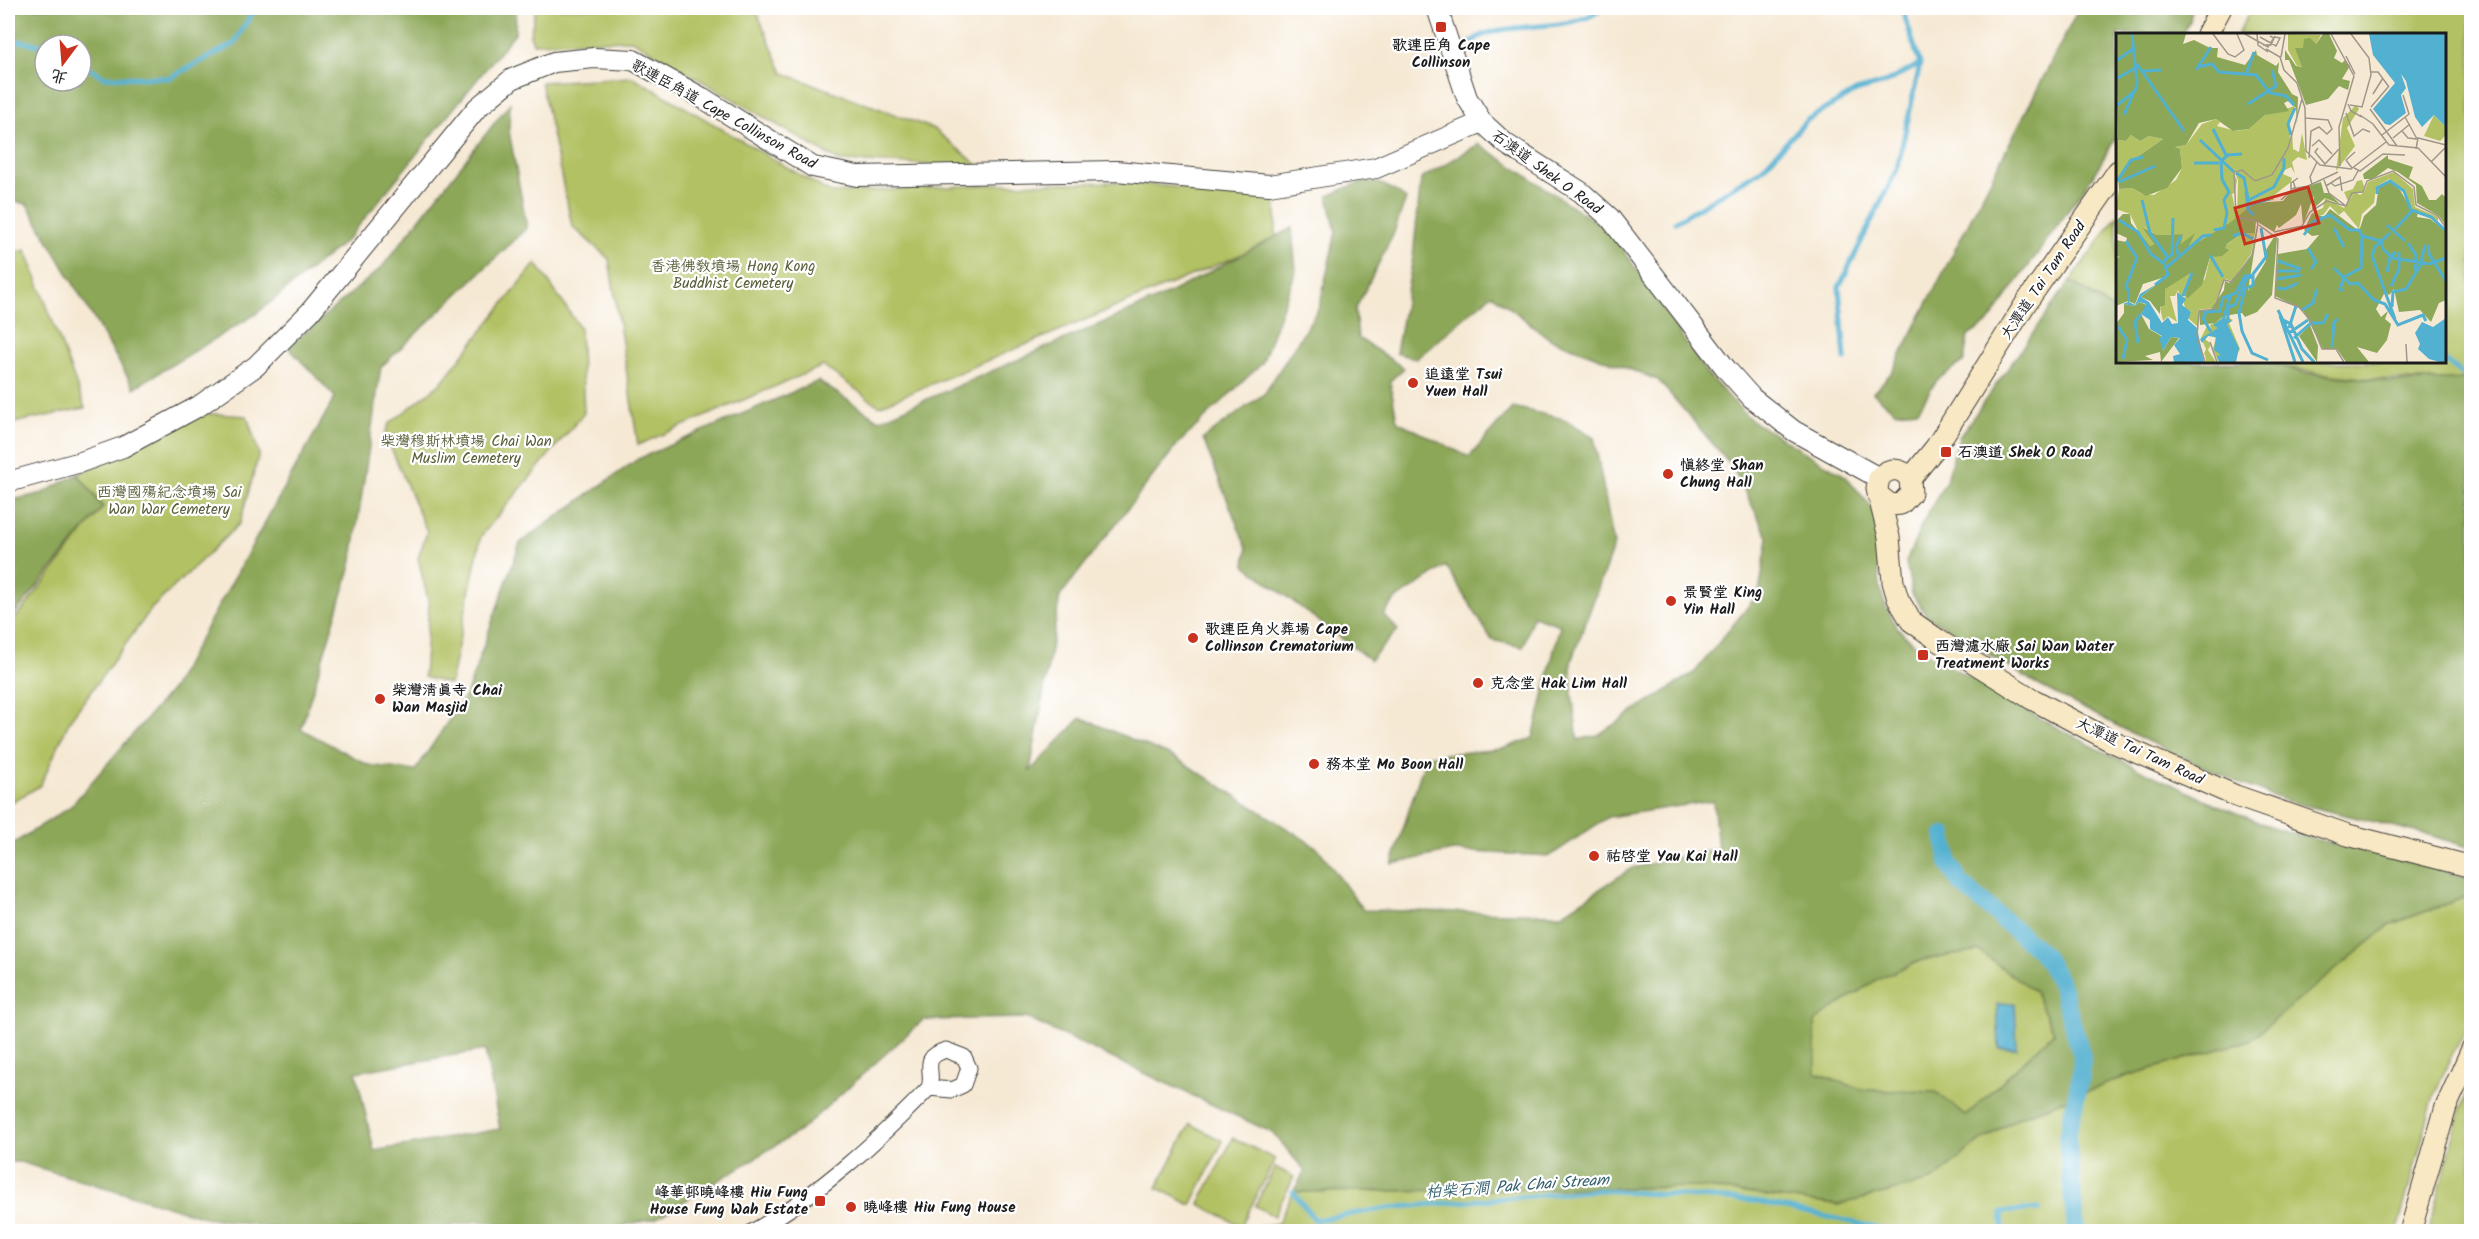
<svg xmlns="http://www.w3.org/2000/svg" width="2479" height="1239" font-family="Kalam,'LXGW WenKai TC',sans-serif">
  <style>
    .green { fill: #b2c163; stroke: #676e40; stroke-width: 1.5 }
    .forest { fill: #8da759; stroke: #54623a; stroke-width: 1.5; fill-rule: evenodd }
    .water { fill: #52b0d0; stroke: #376676; stroke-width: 1.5 }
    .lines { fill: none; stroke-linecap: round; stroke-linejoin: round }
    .stream { stroke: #52b0d0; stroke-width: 5 }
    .canal { stroke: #52b0d0; stroke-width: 18 }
    .minor-casing { stroke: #3d3b38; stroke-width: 17 }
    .tertiary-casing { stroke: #3d3b38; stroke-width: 22 }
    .secondary-casing { stroke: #3d3b38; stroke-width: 23 }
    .minor { stroke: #fff; stroke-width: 15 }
    .tertiary { stroke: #fff; stroke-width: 20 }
    .secondary { stroke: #f8e8c3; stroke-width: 21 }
    .poi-dot { fill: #c8321e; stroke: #fff; stroke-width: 2 }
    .labels { text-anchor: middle; stroke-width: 4.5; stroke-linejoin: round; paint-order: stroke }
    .poi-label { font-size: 15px; font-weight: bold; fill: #1c1c1c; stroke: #fff; text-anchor: start }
    .street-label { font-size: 15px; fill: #1c1c1c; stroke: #fff }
    .park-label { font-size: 15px; fill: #585e38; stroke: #fff }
    .water-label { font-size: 16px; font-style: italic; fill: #345f6d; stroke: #fff }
    .inset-river { fill: none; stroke: #52b0d0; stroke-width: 3 }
    .inset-road { fill: none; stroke: #9f978a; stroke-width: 1.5 }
    .view { fill: #c8321e; fill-opacity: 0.15; stroke: #c8321e; stroke-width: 3 }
    .inset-edge { fill: none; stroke: #1c1c1c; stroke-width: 3 }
  </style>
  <rect width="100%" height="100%" fill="#fff"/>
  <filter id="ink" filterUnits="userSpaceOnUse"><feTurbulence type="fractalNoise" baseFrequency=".0167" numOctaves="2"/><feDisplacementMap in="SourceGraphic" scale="12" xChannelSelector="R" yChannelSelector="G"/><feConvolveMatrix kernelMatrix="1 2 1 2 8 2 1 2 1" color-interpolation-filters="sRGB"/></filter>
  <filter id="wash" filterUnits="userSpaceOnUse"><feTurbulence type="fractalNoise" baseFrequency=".008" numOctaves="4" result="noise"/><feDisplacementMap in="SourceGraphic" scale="24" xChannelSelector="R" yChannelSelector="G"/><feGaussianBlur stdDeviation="1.35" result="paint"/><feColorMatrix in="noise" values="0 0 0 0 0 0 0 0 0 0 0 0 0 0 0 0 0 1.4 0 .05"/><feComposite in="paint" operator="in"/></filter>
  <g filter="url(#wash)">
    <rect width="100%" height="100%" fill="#f6e9d4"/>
    <!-- green -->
    <path class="green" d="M536 8H755L783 73 934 129 980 167 839 161 632 40 533 43 530 35Z
      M2252 8H2471V379C2401 382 2334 380 2266 362H2444V34H2237Z
      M633 77 831 193 1001 184 1123 182 1235 193 1276 194V240L879 406 823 366 638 445 609 259 572 226 541 82Z
      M2117 216V312L2070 281Z
      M26 250 85 408 8 424V255Z
      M536 263 580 328 584 413 481 536 450 684 424 677 429 604 418 558 427 532 385 434 389 424 440 384Z
      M200 413 247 416 259 454 240 523 152 608 70 720 40 786 8 804V628L103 507 78 474Z
      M2471 895V1021L2452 1055 2434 1095 2397 1231 1230 1232 1278 1223 1293 1192 1698 1187 1838 1205 1934 1180 1973 1146 2019 1117 2130 1075 2250 1040 2391 924Z
      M1979 951 2034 991 2054 1032 1966 1116 1936 1092 1864 1090 1815 1074V1021L1879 978 1922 960Z
      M2471 1084V1231H2428L2462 1105Z
      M1190 1124 1223 1141 1191 1205 1157 1188Z
      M1233 1138 1275 1159 1241 1226 1199 1204Z
      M1275 1167 1294 1177 1274 1216 1255 1206Z"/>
    <!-- forest -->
    <path class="forest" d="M8 8H516L515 33 347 240 256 314 134 388 27 204 8 200ZM45 45H81V81H45Z
      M2079 8H2192L2190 22 2181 34H2118L2117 136 2092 177 1988 323 1968 336 1964 361 1937 380 1918 410 1896 412 1873 393 1892 372Z
      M510 103 509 131 527 228 381 367 351 566 301 729 368 765 415 771 467 693 520 543 638 459 818 381 879 420 1162 297 1292 228 1296 271 1262 363 1177 445 1060 596 1030 771 1081 718 1176 758 1318 848 1363 910 1562 914 1632 868 1718 848 1713 801 1608 817 1550 856 1453 851 1392 864 1426 756 1502 749 1533 738 1560 625 1533 616 1523 647 1492 640 1446 566 1394 601 1384 615 1398 630 1370 660 1245 565 1247 549 1203 439 1265 393 1319 308 1336 232 1328 196C1364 180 1373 173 1406 199L1393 235 1355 310 1358 338 1404 368 1390 381 1397 421 1469 457 1513 407 1564 419 1594 437 1614 545 1571 662 1572 694 1578 740 1598 735 1695 672 1759 593 1768 537 1732 466 1658 380 1550 339 1492 294 1416 359 1396 353 1413 257 1421 179 1479 144 1611 232 1707 374 1752 421 1844 475 1883 520C1878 556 1873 588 1893 621 1910 649 1950 665 1977 682 2041 721 2109 756 2178 787 2211 802 2244 818 2278 829 2342 848 2408 859 2471 879V895L2391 924 2250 1040 2130 1075 2019 1117 1973 1146 1934 1180 1838 1205 1698 1187 1293 1192 1305 1171 1273 1133 1026 1018 923 1020 801 1130 657 1218 599 1231H534L479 1221 426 1231H291L204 1217 20 1162H8V847L70 807 172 689 335 397 288 347 382 267ZM1979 951 2034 991 2054 1032 1966 1116 1936 1092 1864 1090 1816 1074 1815 1021 1879 978 1922 960ZM485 1050 500 1129 374 1151 356 1072Z
      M2070 281 2117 312 2118 362H2266L2306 373 2395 382 2471 379V848L2429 835 2286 801 2239 783 2147 741 2040 686 1927 616 1912 594 1906 562 1922 524 1947 479 1959 437Z
      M78 474 103 507 8 622V501L43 493Z"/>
    <!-- water -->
    <path class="water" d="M2015 1003 2017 1048H1999L1997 1004Z"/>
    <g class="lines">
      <!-- stream -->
      <path class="stream" d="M8 39 45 46
        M1468 45C1496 16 1568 37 1603 8
        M81 62 104 77 169 78 234 44 255 8
        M1675 222 1761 170 1807 120 1856 91 1885 83 1920 64
        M1845 359 1839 287 1897 169 1920 64 1902 8
        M2444 360 2472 381
        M1293 1192 1315 1220 1388 1208 1600 1190 1753 1201 1898 1232
        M2003 1232 2002 1212 2039 1209"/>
      <!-- canal -->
      <path class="canal" d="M1944 835 1949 863 1960 883 2042 953 2060 982 2082 1056 2081 1076 2067 1137 2076 1232"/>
    </g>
  </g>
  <g filter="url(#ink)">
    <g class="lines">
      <defs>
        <path id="minor" d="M752 1232C820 1194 875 1143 929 1088 935 1071 919 1058 946 1050L964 1057 969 1068 963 1085 952 1090 929 1088"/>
        <path id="tertiary" d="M1437 8 1467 98 1482 122 1506 144 1581 192 1610 218 1727 370 1752 398 1794 431 1879 478
          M8 482 81 462 123 447 199 406 256 366 310 312 477 108 512 79 554 62 594 58 633 60 706 100 813 167 857 176 1116 171 1269 185 1376 168 1482 122"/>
        <path id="secondary" d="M2207 34 2221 8
          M1910 479 1936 447 2026 303 2118 171
          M1878 495 1891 505 1901 504 1911 493 1910 479C1901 467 1889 467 1879 478L1877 489 1889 537 1893 582 1898 599 1911 621 1938 640 2032 699 2113 742 2236 796 2348 835 2472 867
          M2410 1232 2446 1107 2472 1049"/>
      </defs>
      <!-- minor casing -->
      <use href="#minor" class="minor-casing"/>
      <!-- tertiary casing -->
      <use href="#tertiary" class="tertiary-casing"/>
      <!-- secondary casing -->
      <use href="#secondary" class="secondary-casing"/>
      <!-- minor -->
      <use href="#minor" class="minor"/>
      <!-- tertiary -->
      <use href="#tertiary" class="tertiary"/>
      <!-- secondary -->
      <use href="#secondary" class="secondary"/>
    </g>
  </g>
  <!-- markers -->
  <g class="poi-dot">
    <rect x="1435" y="21" width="12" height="12" rx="3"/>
    <circle cx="1413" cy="383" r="6"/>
    <rect x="1940" y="446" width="12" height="12" rx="3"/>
    <circle cx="1668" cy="474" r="6"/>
    <circle cx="1671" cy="601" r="6"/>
    <circle cx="1193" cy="638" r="6"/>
    <rect x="1917" y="649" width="12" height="12" rx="3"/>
    <circle cx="1478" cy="683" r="6"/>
    <circle cx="380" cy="699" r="6"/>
    <circle cx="1314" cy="764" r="6"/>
    <circle cx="1594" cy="856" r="6"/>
    <rect x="814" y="1195" width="12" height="12" rx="3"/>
    <circle cx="851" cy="1207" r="6"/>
  </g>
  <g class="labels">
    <!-- poi labels -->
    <g class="poi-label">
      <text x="1441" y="50" text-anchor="middle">歌連臣角 Cape<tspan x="1441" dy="17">Collinson</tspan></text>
      <text x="1425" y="379">追遠堂 Tsui<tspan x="1425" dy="17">Yuen Hall</tspan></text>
      <text x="1958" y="457">石澳道 Shek O Road</text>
      <text x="1680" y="470">慎終堂 Shan<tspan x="1680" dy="17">Chung Hall</tspan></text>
      <text x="1683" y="597">景賢堂 King<tspan x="1683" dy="17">Yin Hall</tspan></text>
      <text x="1205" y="634">歌連臣角火葬場 Cape<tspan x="1205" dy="17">Collinson Crematorium</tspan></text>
      <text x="1935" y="651">西灣濾水廠 Sai Wan Water<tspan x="1935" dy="17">Treatment Works</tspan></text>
      <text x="1490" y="688">克念堂 Hak Lim Hall</text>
      <text x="392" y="695">柴灣清真寺 Chai<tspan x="392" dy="17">Wan Masjid</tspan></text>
      <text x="1326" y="769">務本堂 Mo Boon Hall</text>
      <text x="1606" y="861">祐啓堂 Yau Kai Hall</text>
      <text x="808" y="1197" text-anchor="end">峰華邨曉峰樓 Hiu Fung<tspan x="808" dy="17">House Fung Wah Estate</tspan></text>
      <text x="863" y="1212">曉峰樓 Hiu Fung House</text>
    </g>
    <!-- street labels -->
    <g class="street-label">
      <text transform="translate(724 114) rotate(29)" y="5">歌連臣角道 Cape Collinson Road</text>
      <text transform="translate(1547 172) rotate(36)" y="5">石澳道 Shek O Road</text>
      <text transform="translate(2043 280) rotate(-56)" y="5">大潭道 Tai Tam Road</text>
      <text transform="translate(2140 751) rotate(25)" y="5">大潭道 Tai Tam Road</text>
    </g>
    <!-- park labels -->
    <g class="park-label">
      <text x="733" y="271">香港佛教墳場 Hong Kong<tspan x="733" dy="17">Buddhist Cemetery</tspan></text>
      <text x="466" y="446">柴灣穆斯林墳場 Chai Wan<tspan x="466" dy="17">Muslim Cemetery</tspan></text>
      <text x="169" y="497">西灣國殤紀念墳場 Sai<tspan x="169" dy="17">Wan War Cemetery</tspan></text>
    </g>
    <!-- water labels -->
    <g class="water-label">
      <text transform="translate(1517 1185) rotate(-4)" y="6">柏柴石澗 Pak Chai Stream</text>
    </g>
  </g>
  <!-- overview -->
  <g transform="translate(2116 33)">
    <rect width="330" height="330" fill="#f6e9d4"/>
    <path d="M172 1 205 2 187 34 181 33 172 17ZM240 72 243 76 231 95 239 113 220 138 227 85ZM179 73 173 89 174 108 176 97 177 116 183 119 186 100 191 127 182 124 176 129 179 141 175 134 169 137 167 141 176 145 175 149 156 164 158 167 138 170 121 185 122 147 119 140 123 137 119 138 118 141 121 147 119 160 116 161 121 186 71 215 78 201 70 210 64 211 67 201 41 202 27 194 38 211 34 213 27 208 14 181 0 176 3 156 16 155 26 161 38 162 60 147 66 135 64 116 59 114 70 112 86 91 100 86 104 89 101 93 120 98 133 96 149 82ZM318 82 330 94V102L324 108 308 103ZM0 99 2 107 10 108 15 102 24 108 33 103 47 106 10 132 0 150ZM278 139 297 156 299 174 322 184V188L296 177 289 157 273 146 260 154 258 170 246 181 243 196 228 178 223 182 214 173 207 182 200 183 197 179 207 175 209 165 228 175 239 159 232 168 228 159 237 156 241 148 246 147 248 153 247 159 241 160 244 162 248 159 252 149ZM139 200 135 221 116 248 109 246 97 275 82 277V294L72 285 75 279 69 275 67 266 89 246 94 224 125 201ZM75 240 69 263H64L62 257 59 263H54L61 289 52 283 47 288 44 275 49 269 48 256ZM110 283 117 287 113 290 124 316 121 321 102 328 97 316 100 305 93 302 89 306 95 311 92 317 100 329H90L89 321 86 326 90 316 85 305 91 293 95 296 94 292Z" fill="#b2c163"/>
    <path d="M0 1H70L67 11 78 7 94 15H102L101 24 129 32 140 17 141 22 160 33 163 29 162 39 176 61 182 64 181 92 180 75 172 68 168 70 173 78 149 82 133 96 117 98 100 86 83 90 70 112 59 114 64 116 66 135 51 155 30 163 16 155 3 156 2 145 10 132 47 106 33 103 24 108 15 102 10 108 2 107ZM207 1H213L221 18 218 25 226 30 229 27 234 33 226 46 234 48 232 57 223 53 212 66 190 72 173 27H169V17L180 33 186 34 179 15H187L188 6 194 5 200 11ZM272 122V126L297 134 293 145 306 153 313 167H320L326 161 330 165V193L323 183 301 170 300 152 282 139 272 135 257 146H248L247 141ZM273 148 284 157 295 176 302 177 301 184 314 186 330 198V267L323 270 315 289 304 277 283 279 278 256 273 262 269 259 260 276 265 284 272 278 269 286 275 291 271 307 261 320 241 314 253 329H230L221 316H207L187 277 159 263 162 221 191 216 203 202 196 203 188 197 196 180 208 184 214 176 243 198 248 183 260 172 263 153ZM205 149 208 160H213L224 171 209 165 196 177 198 162 187 192 185 171 180 182 163 195 161 192 158 199 140 188 139 200 125 201 111 211 109 215 113 217 106 223 94 224 86 252 72 265 69 263 75 240 49 256V272L44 274V281L34 268 25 264 49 244 27 251 19 271 12 268 0 273V225L4 224 0 223V207L10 209 11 205 0 200V188L7 181H14L15 190 34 213 38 211 26 194 41 202 67 201 65 211 79 200 72 215 115 189 138 170 167 168 175 158ZM142 194 132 258 150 228V217L158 204 161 206 156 262 141 279 129 284 126 280 108 283 99 290 84 292 83 277 93 279 108 257 109 248 113 250 136 223ZM23 269 31 272 25 281 33 296 45 303 47 318 55 304 63 305 45 329 44 319 29 323 37 327 0 329V291L8 280V271L19 273ZM194 292 202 313 201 329 183 303Z" fill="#8da759"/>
    <path d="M253 1H330V94L318 82 306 94 299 84 290 48 285 41 290 55 285 62 290 80 274 92 269 91 257 76 279 50 257 22ZM39 252 25 264 33 269 46 290 52 284 56 291 62 290 61 259 70 266 66 272 75 279 72 287 81 295 88 329H58L57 323 64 321 58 312 64 305 55 304 47 318 43 305 46 303 34 296V287L25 281 30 271 23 269 19 273 7 271 12 269 11 262 13 259V269L19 272 24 261ZM107 285 116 288 111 291 123 315 120 329H103L101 323 105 322 98 317 100 304 92 303 86 310 84 306 102 295 97 292ZM330 285V329H324L313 326 302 316 304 311 299 300 306 289 317 294Z" fill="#52b0d0"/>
    <path class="inset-river" d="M308 1 330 15M0 28 18 15M21 31 68 98M81 34 96 31 103 39 140 42 154 60 170 63 178 72M80 37 95 14M28 38 46 37M130 41 138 19M0 46 19 35M132 71 160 53 156 37M0 73 19 58 21 50 16 1M8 82 18 59M97 96 110 122M175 102 172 91 179 75M84 107 118 139M78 130H103M120 140 128 145 133 170M1 148 15 127 27 124M3 149 39 133M130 158 132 177 138 182M261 161V155L274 148 288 158 295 177 315 184 329 197M26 167 34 200 51 223 48 230 52 242 39 252M131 168 158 154 168 135V125M132 172 154 166M3 187 22 199 35 221 47 230M271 192 289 208M218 195 228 214M279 196 296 178M98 197 108 195 111 180 108 167 113 159 106 146 105 128 112 122 126 121M274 200 259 214 256 223 279 286M188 202 197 189 214 182 234 197H243L246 203 265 208 267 216 277 225 313 231 330 225M117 203 126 200 137 206M10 208 21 225 10 253 13 259M292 210 300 222 299 238M312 212 313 221 330 248M192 215 200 229 195 236M62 222 60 213 65 203M94 222 107 244M51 225 56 222 57 185M162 228 185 236M50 235 87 203 96 202M218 235 234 251 242 250 258 267 269 271 282 292 307 282 310 288M162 238H183M271 239 274 224 280 219M137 241 150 224 145 195M161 246 185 242M275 253 283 236V219M161 255 169 256 182 250M227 258 224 256 228 244 245 235 246 203M67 263 76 240M276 274 277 259 290 256 304 233 309 212M162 277 187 329M186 277 197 270 201 256M88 279 104 278 107 265 120 260 129 243 137 242V252L129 256 123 280 126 298 136 320 152 327M90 280 87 285 95 299M107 287 115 261M112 288V274L119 272 131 245 136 244M2 293 11 307 7 326M173 295 180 273M173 300 192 287M178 305 195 290H207L212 281M22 310 19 289 25 281M216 314 218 289 222 286M179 329 165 286 175 291 186 316 198 329"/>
    <path class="inset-road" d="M97 1 112 21 119 24 128 17 121 1M129 1 152 14 159 3M141 1 142 12 152 19M215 1 238 43 223 94 224 133M144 4 160 13 164 5 159 4M147 12H155L158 5 154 3M150 16 164 24 168 37 181 50 189 75 190 118 204 132 235 136 270 109M230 23 239 41M165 24 169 1M255 39H262L273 54M257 61 267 45M232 71 235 78 246 84M234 72 246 74 255 42 253 25 235 1M255 74 273 53M254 76 281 113M230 80 238 103 247 96 254 99M244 82 257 91 273 112 302 115 330 144M189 85 212 87 216 96 211 101 203 94 195 98 193 125M286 98 292 105 301 106 289 84M266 102 293 81 287 62M277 105 294 91M196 113 203 107 216 121M202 115 199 119 209 131 223 116M300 116 302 105 330 112M315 129 330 114M236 135 230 127 239 119M238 135 244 138 267 121 289 122M182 145 175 150V156L192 153 222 139M208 147 213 160 230 173M215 150 219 153 237 147 242 138M196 151 194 144 201 129M210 153 224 144 226 158M165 167 179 154 177 148M230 173 236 160 247 159 251 148 277 138 298 154 300 172 322 183 330 195M142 192 141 188 120 184 118 139 126 137 139 148 156 142 172 115 186 66M143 192 162 206 159 265 183 274 194 287 206 316H220L228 329M158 199 186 193 194 179 211 168 230 173M94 309 101 329M290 311 291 329M89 329 81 303 83 278 98 276 108 247 116 249 136 222 142 191"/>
    <path class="view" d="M192 154 203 190 129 211 119 175Z"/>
    <rect width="330" height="330" class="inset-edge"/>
  </g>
  <!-- margin -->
  <rect width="2479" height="1239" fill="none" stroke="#fff" stroke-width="30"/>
  <!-- north arrow -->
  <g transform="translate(63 63) rotate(196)"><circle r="28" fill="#ffffff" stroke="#a4a4a4" stroke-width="1.5"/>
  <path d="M0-4.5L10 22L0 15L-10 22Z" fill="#c8321e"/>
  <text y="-9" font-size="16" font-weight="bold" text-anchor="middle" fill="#1c1c1c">北</text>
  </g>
</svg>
